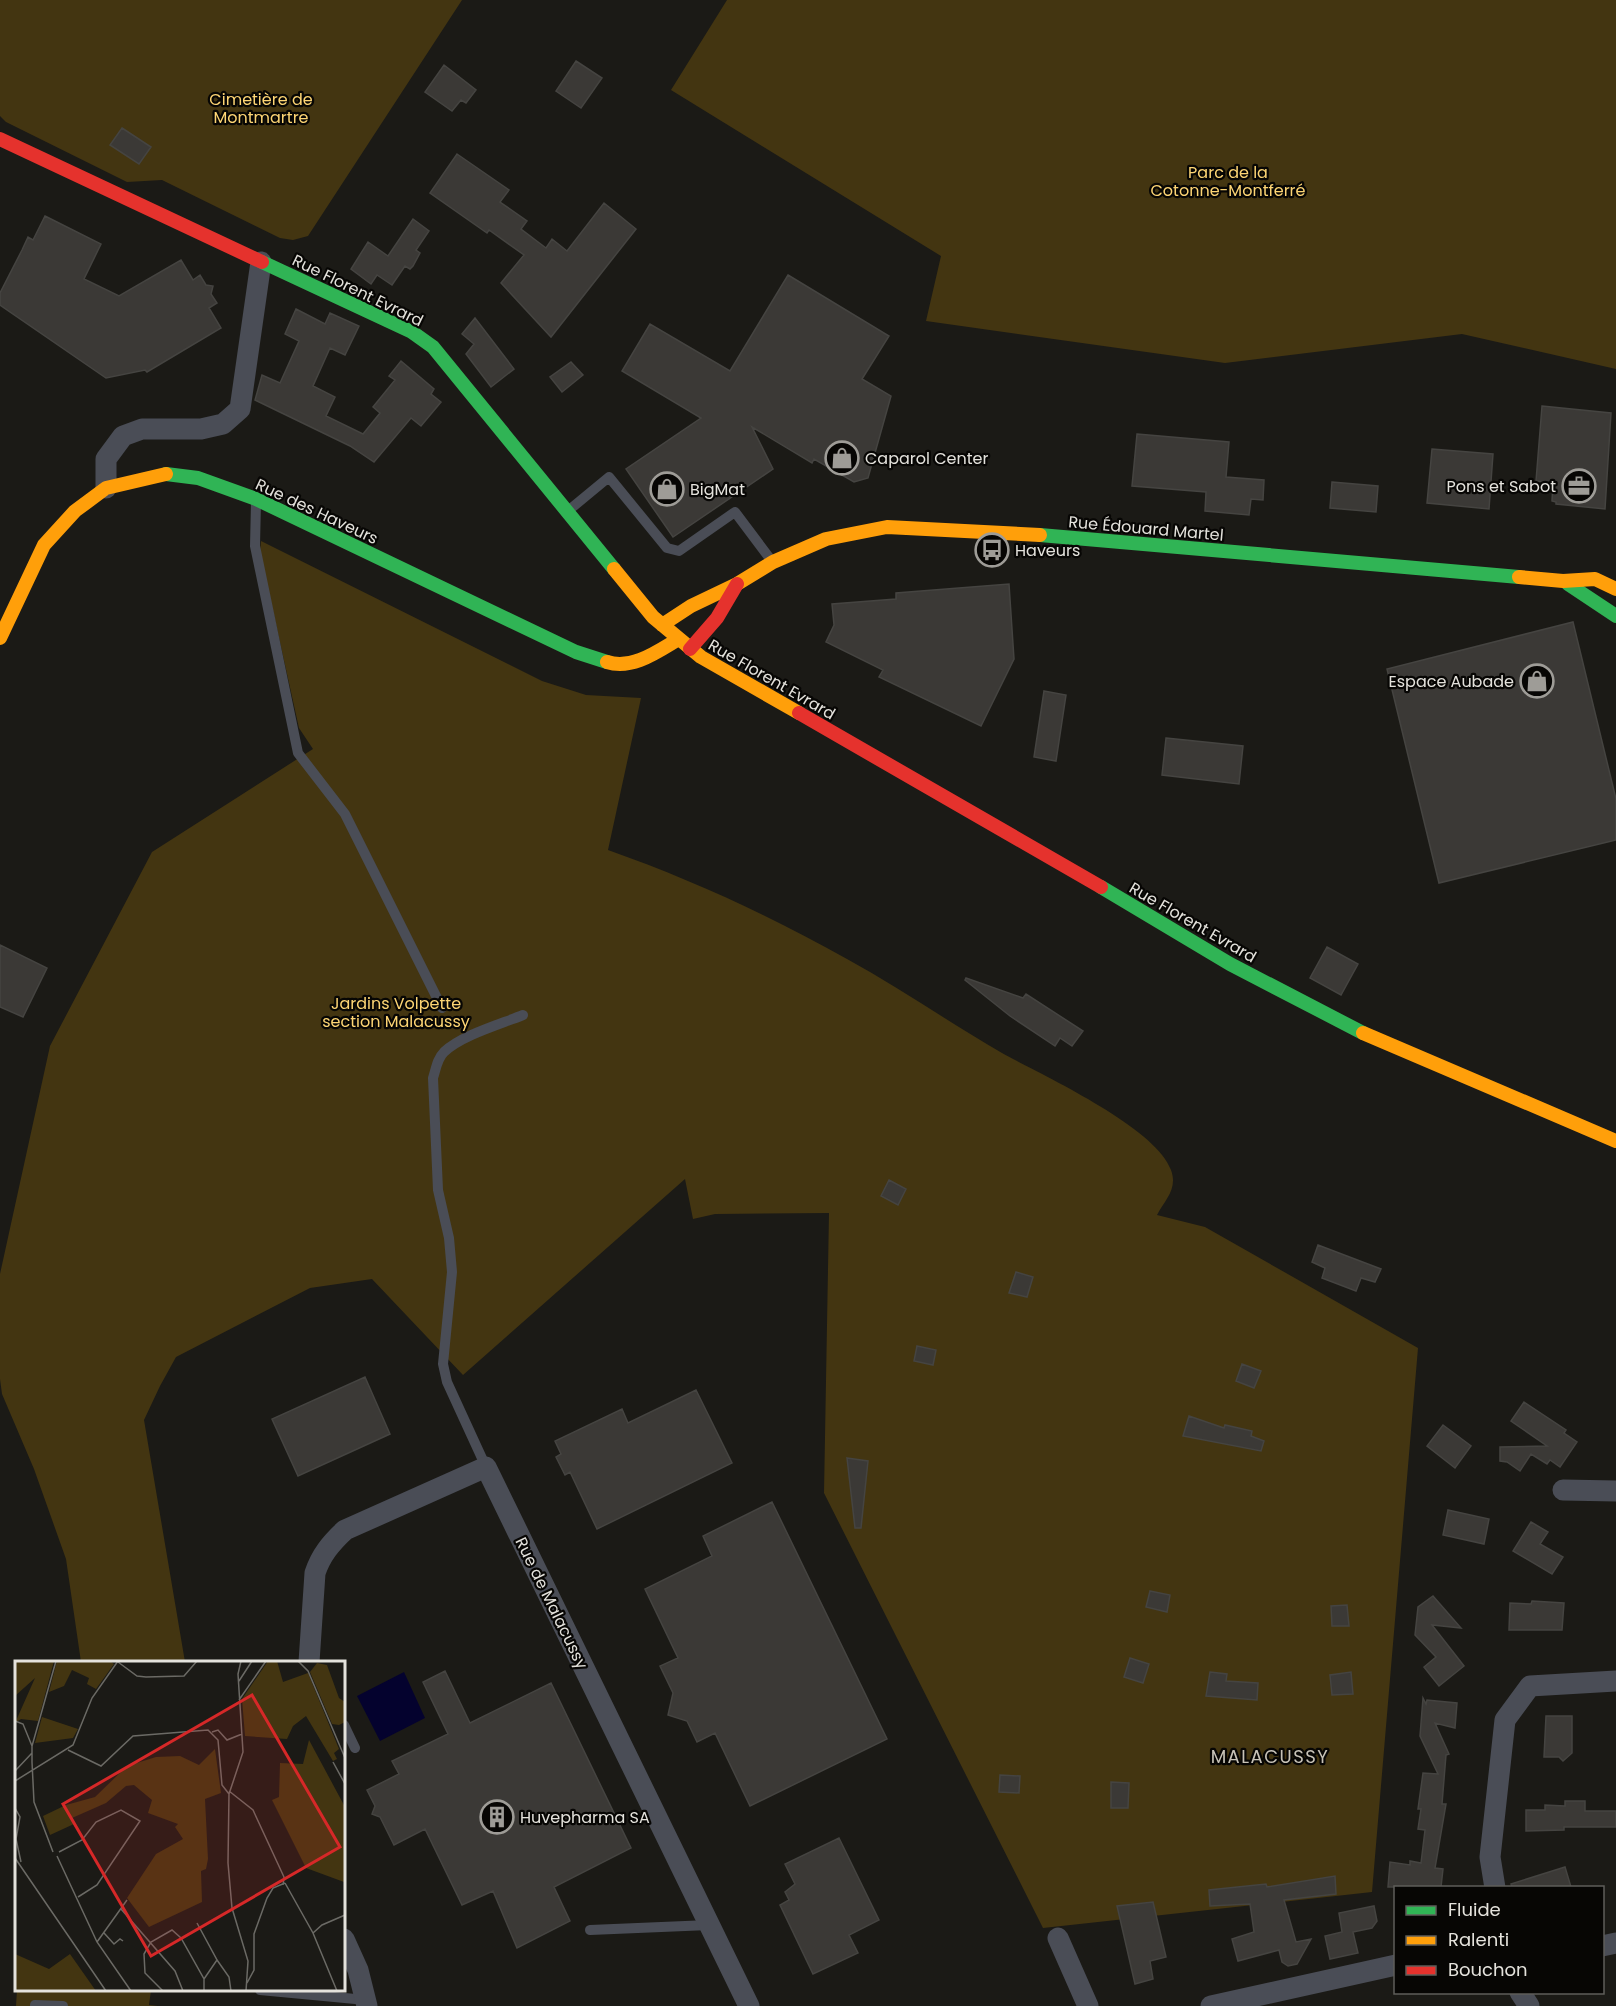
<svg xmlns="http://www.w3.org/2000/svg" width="1616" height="2006" font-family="Poppins,sans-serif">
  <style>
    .green { fill: #433511 }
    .water { fill: #04022e }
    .building { fill: #3b3936; stroke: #454441; stroke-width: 1.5 }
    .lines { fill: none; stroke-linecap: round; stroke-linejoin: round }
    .lane { stroke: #4a4d56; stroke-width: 10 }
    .street { stroke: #4a4d56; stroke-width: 21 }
    .fast { stroke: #30b455; stroke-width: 14 }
    .slow { stroke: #ff9f0a; stroke-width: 14 }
    .jam { stroke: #e5322d; stroke-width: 14 }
    .labels { text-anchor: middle; stroke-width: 4.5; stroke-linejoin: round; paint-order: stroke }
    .park-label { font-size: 16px; fill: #fdd574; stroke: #070604 }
    .street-label { font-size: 16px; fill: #e4e2dc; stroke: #070604 }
    .poi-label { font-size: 16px; fill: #e4e2dc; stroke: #070604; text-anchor: start }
    .neighbourhood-label { font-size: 18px; letter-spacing: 1.5px; fill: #c7c2b7; stroke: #070604 }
    .inset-road { fill: none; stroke: #6b6a65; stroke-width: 1.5 }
    .view { fill: #d62828; fill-opacity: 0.15; stroke: #d62828; stroke-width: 3 }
    .inset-edge { fill: none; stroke: #e4e2dc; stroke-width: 3 }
  </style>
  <rect width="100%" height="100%" fill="#1b1a16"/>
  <!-- green -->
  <path class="green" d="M0 0H462L308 236 293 240 280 238 162 180 127 182 6 122 0 116Z
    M727 0H1616V369L1462 334 1225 363 926 321 941 256 671 90Z
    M261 541 542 681 586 695 641 698 608 850C690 879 771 916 847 959 900 988 950 1023 1002 1053 1042 1075 1156 1127 1171 1170 1178 1189 1165 1200 1157 1215L1205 1227 1418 1348 1372 1892 1043 1928 824 1493 829 1213 715 1214 693 1219 685 1179 463 1375 372 1279 310 1288 176 1357 160 1386 144 1420 185 1662H81L66 1559 34 1469 2 1394 0 1379V1274L50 1046 152 852 313 749 299 728 260 552Z
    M17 1990H151L149 2005 158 2006H16Z"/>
  <!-- water -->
  <path class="water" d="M404 1672 425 1718 380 1741 357 1696Z"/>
  <!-- building -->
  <path class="building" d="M576 61 602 78 581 108 556 91Z
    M444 65 476 90 466 103 461 100 452 111 425 92Z
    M122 128 151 147 139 164 110 145Z
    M457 154 509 190 500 202 527 221 521 229 546 248 552 239 567 251 604 203 636 229 551 337 501 283 524 255 489 230 487 233 430 193Z
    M45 216 101 244 84 279 119 296 181 260 193 280 200 275 206 285 213 286 211 294 217 303 209 308 221 328 147 372 145 370 106 378 0 305V293L22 250 28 237 33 240Z
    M413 219 429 231 416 250 420 253 413 266 410 269 405 266 392 285 377 275 371 284 351 269 368 242 388 256Z
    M788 275 889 336 862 379 891 396 868 478 854 482 814 459 812 463 752 427 773 469 673 537 626 469 701 418 622 371 650 324 730 371Z
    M296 309 325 324 330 313 359 326 345 355 330 348 313 386 335 397 326 416 363 434 380 413 373 407 395 380 389 376 401 361 434 389 431 394 441 402 421 426 411 418 374 462 350 446 255 400 262 375 280 383 299 341 285 334Z
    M475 318 514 369 491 387 466 354 474 344 462 334Z
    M571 362 583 375 562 392 550 377Z
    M1542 406 1611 413 1605 509 1556 504V502L1552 501 1553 483 1536 481Z
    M1137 434 1229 442 1226 477 1264 480 1263 500 1251 499 1249 515 1205 511 1206 492 1132 486Z
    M1432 449 1493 454 1489 509 1427 503Z
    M1332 482 1378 486 1376 512 1330 508Z
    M1009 584 1014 659 981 726 879 677 883 670 826 642 834 625 832 604 896 599V593Z
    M1573 622 1616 799V840L1439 883 1387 669Z
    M1044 691 1066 695 1056 761 1034 757Z
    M1166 738 1243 746 1239 784 1162 775Z
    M0 945 47 968 23 1017 0 1007Z
    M1327 947 1358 964 1341 995 1310 978Z
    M966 978 1023 998 1026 994 1083 1031 1072 1046 1060 1038 1055 1046 1010 1016 965 980Z
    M889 1180 906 1189 898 1205 881 1196Z
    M1318 1245 1381 1269 1375 1282 1361 1278 1356 1291 1322 1278 1325 1268 1312 1262Z
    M1016 1272 1033 1277 1027 1297 1009 1293Z
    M917 1346 936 1350 933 1365 914 1361Z
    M1242 1364 1261 1371 1254 1388 1236 1381Z
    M365 1377 390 1434 298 1476 272 1419Z
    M696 1390 732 1463 597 1529 570 1472 565 1475 556 1457 561 1454 555 1441 622 1409 628 1423Z
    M1524 1402 1566 1430 1564 1433 1577 1442 1560 1467 1550 1460 1547 1464 1531 1454 1520 1471 1507 1462 1500 1461V1447L1547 1446 1511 1421Z
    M1189 1416 1224 1428 1225 1425 1252 1431 1251 1436 1264 1441 1261 1451 1183 1436Z
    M1443 1425 1471 1446 1455 1468 1427 1446Z
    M847 1458 868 1461 861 1528H855Z
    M772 1502 887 1739 750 1806 715 1733 697 1742 687 1721 668 1715 673 1693 660 1666 678 1658 645 1589 712 1556 703 1536Z
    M1448 1510 1489 1519 1484 1544 1443 1535Z
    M1531 1522 1548 1532 1540 1544 1563 1557 1552 1574 1513 1551Z
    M1150 1591 1170 1595 1167 1612 1146 1607Z
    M1433 1596 1461 1628 1432 1625 1464 1666 1439 1686 1424 1667 1436 1657 1415 1635 1418 1607Z
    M1532 1601 1564 1603 1562 1630H1509L1510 1603 1531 1604Z
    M1347 1605 1349 1626H1332L1331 1606Z
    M1130 1658 1149 1664 1143 1683 1124 1677Z
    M445 1671 470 1723 551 1683 631 1848 554 1887 570 1921 517 1948 493 1891 462 1905 425 1829 394 1845 380 1817 372 1814 375 1806 367 1790 399 1774 392 1761 448 1734 423 1682Z
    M1210 1672 1227 1674 1226 1681 1258 1683 1257 1700 1206 1696Z
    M1351 1672 1353 1694 1332 1695 1330 1675Z
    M1423 1698 1426 1704 1427 1700 1457 1703 1455 1728 1435 1723 1449 1754 1446 1755 1442 1804H1446L1435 1868 1443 1869 1441 1887H1388L1390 1862 1410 1865V1861L1421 1863 1425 1830 1418 1829 1421 1809H1418L1423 1773 1438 1774 1420 1736Z
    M1546 1716H1572V1753L1563 1761 1559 1757H1544Z
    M1000 1775 1020 1776 1019 1793 999 1792Z
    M1111 1782 1129 1783 1128 1808H1111Z
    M1565 1801H1585V1811H1616V1827H1564V1830L1526 1831V1810H1545V1805L1565 1806Z
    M839 1838 879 1920 849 1935 858 1953 813 1974 780 1905 789 1900 785 1892 795 1884 785 1864Z
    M1565 1867 1571 1887H1512L1511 1884Z
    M1335 1876 1336 1894 1284 1900 1296 1942 1311 1939 1297 1964 1288 1966 1282 1962 1279 1950 1238 1961 1232 1939 1254 1932 1250 1904 1210 1906 1209 1890 1266 1884 1267 1887Z
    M1153 1902 1166 1957 1150 1961 1153 1979 1135 1984 1117 1906Z
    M1374 1906 1377 1921 1372 1928 1353 1932 1358 1953 1330 1959 1325 1936 1342 1932 1339 1913Z"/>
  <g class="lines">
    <!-- lane -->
    <path class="lane" d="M256 502 255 546 298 753 345 814 442 1008
      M569 510 609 477 667 548 679 551 735 512 771 560
      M486 1467 447 1382 443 1364 452 1272 449 1238 438 1190 433 1078C436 1069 437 1059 444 1052 462 1035 501 1024 523 1015
      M344 1725 355 1748
      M590 1930 709 1925
      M260 1990 366 2000
      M35 2005 63 2006"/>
    <!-- street -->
    <path class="street" d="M106 488V459L123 436 142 429H201L223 424 240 409 261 262
      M1563 1490 1616 1491
      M309 1662 315 1573C321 1555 331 1543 345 1530L486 1467 749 2006
      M1495 1888 1490 1857 1505 1720 1530 1686 1616 1681
      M1058 1938 1088 2006
      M344 1939 358 1970 367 2006
      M1602 1946 1616 1943
      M1520 1992 1529 2006
      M1211 2006 1396 1965"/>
    <!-- fast -->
    <path class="fast" d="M262 262 412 332 433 347 614 569
      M166 474 198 478 256 499 576 652 607 662
      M1040 535 1519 577
      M1568 584 1616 616
      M1101 887 1230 964 1363 1033"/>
    <!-- slow -->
    <path class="slow" d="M614 569 653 617 701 657 799 713
      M1519 577 1563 581 1595 579 1616 589
      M662 625 691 606 737 584 773 562 826 539 887 527 1040 535
      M0 638 44 545 75 511 106 488 166 474
      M607 662C632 670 657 652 677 640
      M1363 1033 1616 1141"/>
    <!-- jam -->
    <path class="jam" d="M0 139 262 262
      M690 649 717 618 737 584
      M799 713 1101 887"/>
  </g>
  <!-- icons -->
  <defs>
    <symbol id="shop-ring" viewBox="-11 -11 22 22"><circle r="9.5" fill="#070604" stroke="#9e9c97" stroke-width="1.5"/><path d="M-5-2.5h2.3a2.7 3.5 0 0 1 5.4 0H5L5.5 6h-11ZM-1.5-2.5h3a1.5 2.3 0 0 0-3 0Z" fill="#9e9c97"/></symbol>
    <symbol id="office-ring" viewBox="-11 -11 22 22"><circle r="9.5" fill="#070604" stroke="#9e9c97" stroke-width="1.5"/><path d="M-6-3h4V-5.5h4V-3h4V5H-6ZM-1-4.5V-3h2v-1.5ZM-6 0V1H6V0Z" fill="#9e9c97"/></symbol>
    <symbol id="bus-ring" viewBox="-11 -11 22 22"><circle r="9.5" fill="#070604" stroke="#9e9c97" stroke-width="1.5"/><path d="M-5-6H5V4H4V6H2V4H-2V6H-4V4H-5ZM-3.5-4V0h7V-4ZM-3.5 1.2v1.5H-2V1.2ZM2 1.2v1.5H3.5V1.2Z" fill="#9e9c97"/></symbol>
    <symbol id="building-ring" viewBox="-11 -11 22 22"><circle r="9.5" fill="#070604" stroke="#9e9c97" stroke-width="1.5"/><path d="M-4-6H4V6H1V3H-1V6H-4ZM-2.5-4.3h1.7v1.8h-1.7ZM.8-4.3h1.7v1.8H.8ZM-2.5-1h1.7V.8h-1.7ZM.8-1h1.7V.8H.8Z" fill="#9e9c97"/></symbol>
  </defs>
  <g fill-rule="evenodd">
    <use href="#shop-ring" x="823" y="439" width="38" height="38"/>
    <use href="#office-ring" x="1560" y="467" width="38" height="38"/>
    <use href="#shop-ring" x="648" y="470" width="38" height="38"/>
    <use href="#bus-ring" x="973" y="531" width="38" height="38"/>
    <use href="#shop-ring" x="1518" y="662" width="38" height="38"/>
    <use href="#building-ring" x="478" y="1798" width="38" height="38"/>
  </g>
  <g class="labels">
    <!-- park labels -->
    <g class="park-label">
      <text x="261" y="105">Cimetière de<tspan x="261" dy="18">Montmartre</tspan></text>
      <text x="1228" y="178">Parc de la<tspan x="1228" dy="18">Cotonne-Montferré</tspan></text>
      <text x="396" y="1009">Jardins Volpette<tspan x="396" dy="18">section Malacussy</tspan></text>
    </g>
    <!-- street labels -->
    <g class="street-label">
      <text transform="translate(358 290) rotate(26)" y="6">Rue Florent Evrard</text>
      <text transform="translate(317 511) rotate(25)" y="6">Rue des Haveurs</text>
      <text transform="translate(1146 528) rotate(5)" y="6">Rue Édouard Martel</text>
      <text transform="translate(772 679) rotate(30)" y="6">Rue Florent Evrard</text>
      <text transform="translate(1193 922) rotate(30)" y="6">Rue Florent Evrard</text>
      <text transform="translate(552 1603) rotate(64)" y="6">Rue de Malacussy</text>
    </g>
    <!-- poi labels -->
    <g class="poi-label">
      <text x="865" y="464">Caparol Center</text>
      <text x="1556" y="492" text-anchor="end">Pons et Sabot</text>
      <text x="690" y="495">BigMat</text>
      <text x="1015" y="556">Haveurs</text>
      <text x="1514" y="687" text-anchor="end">Espace Aubade</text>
      <text x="520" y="1823">Huvepharma SA</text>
    </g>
    <!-- neighbourhood labels -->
    <g class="neighbourhood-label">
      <text x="1270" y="1763">MALACUSSY</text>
    </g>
  </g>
  <!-- overview -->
  <g transform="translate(15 1661)">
    <rect width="330" height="330" fill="#1b1a16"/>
    <path d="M0 0H39L23 60 6 58 0 62 20 17 0 35ZM42 0H95L99 3 81 28 72 23 74 17 57 9 49 25 34 31ZM253 0H262L268 21 293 12 324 88 319 92 322 98 318 100 291 55 278 65 272 78 230 75 227 38ZM302 2 312 4 324 37 330 41V61L324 64 317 63 295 11ZM27 56 63 68 58 77 20 82ZM294 79 330 146 329 221 291 207 257 139 264 136 265 102 288 103ZM200 88 206 132 190 138 193 198 191 208 186 210 187 241 134 266 112 237 141 193 168 178 160 166 163 163 133 152 137 139 119 124 111 125 91 142 57 157 59 163 35 174 28 155 51 144 80 136 112 105 141 96 165 95 184 104ZM0 293 34 308 55 293 81 330H0Z" fill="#433511"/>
    <path class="inset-road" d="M226 0 223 13 228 91 214 133 213 202 217 247 233 300 231 330M283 0 293 10 330 97M103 1 122 15 131 16 169 15 182 0M224 20 237 0M224 39 251 0M0 60 8 63 17 85M197 71 203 69 212 79 227 73M53 89 86 105 118 75 193 69 203 79 207 124 214 133M17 101 19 141 38 191M17 101V85L41 0M318 101 330 123M0 110 17 92M0 120 58 84 77 37 103 0M214 130 238 149 269 216 268 224M0 147 5 156 1 178 6 201M44 191 67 179 81 161 106 149 125 160 82 224 63 236M42 195 82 281 116 330M0 197 91 330M270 222 298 272 322 330M106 248 160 310 168 330M182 262 202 299 189 318M89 272 99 283 105 278 108 280M298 272 307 264 330 254M82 281 112 239M202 299 214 316 216 330M232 322 239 309V273L252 237 258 227 270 222M148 330 130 312 129 293 136 281 157 269 166 277 189 318V330"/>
    <path class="view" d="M237 34 325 186 136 295 48 143Z"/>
    <rect width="330" height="330" class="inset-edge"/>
  </g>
  <!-- legend -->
  <rect x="1394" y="1886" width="210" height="108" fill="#070604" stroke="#5f5e5a" stroke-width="1.5"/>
  <rect x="1406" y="1906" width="30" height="9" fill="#30b455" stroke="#5f5e5a" stroke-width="1.5"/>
  <text x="1448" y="1916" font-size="18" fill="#e4e2dc">Fluide</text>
  <rect x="1406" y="1936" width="30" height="9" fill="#ff9f0a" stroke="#5f5e5a" stroke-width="1.5"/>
  <text x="1448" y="1946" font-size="18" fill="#e4e2dc">Ralenti</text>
  <rect x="1406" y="1966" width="30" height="9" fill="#e5322d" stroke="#5f5e5a" stroke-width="1.5"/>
  <text x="1448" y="1976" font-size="18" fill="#e4e2dc">Bouchon</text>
</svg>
